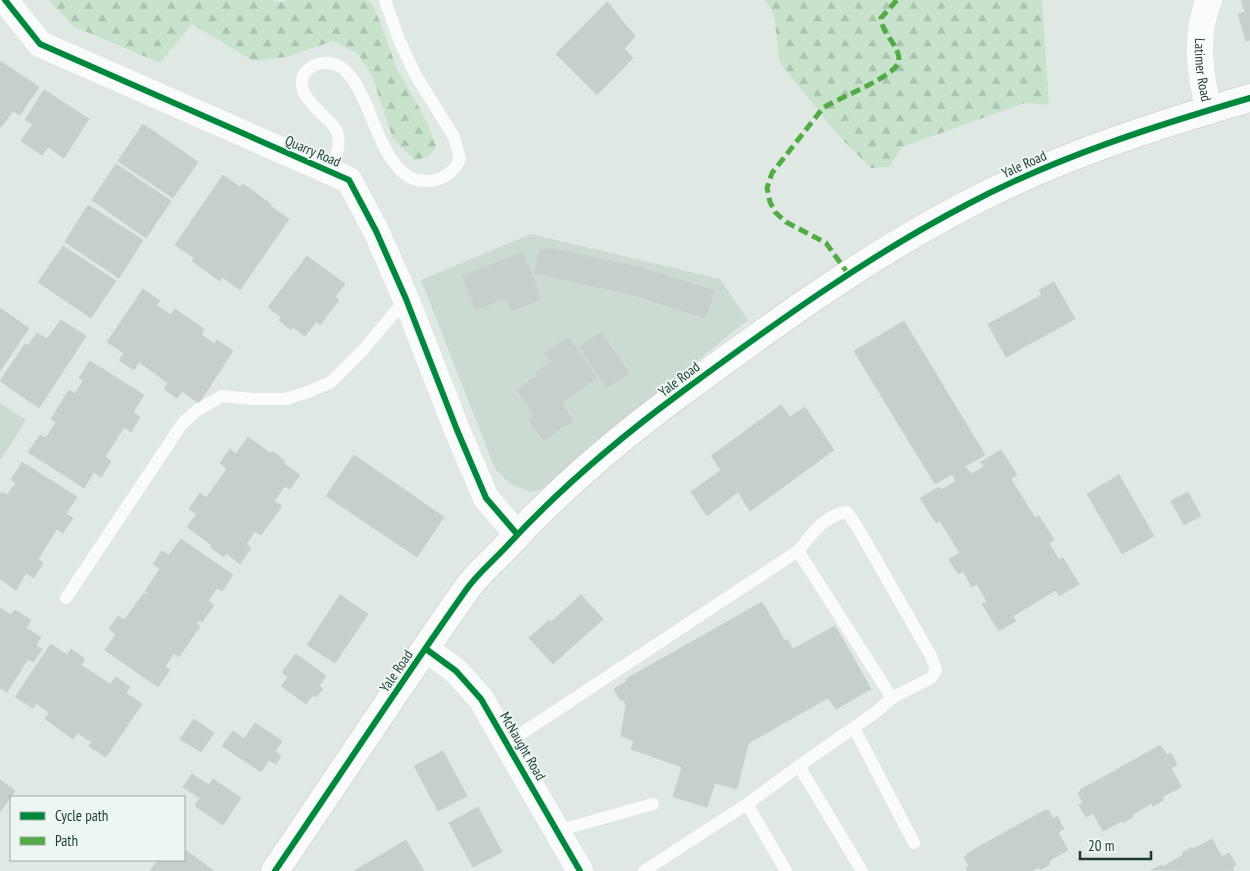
<svg xmlns="http://www.w3.org/2000/svg" width="1250" height="871" font-family="'PT Sans Narrow',sans-serif">
  <style>
    .built { fill: #cddad2 }
    .forest { fill: url(#forest-firs) }
    .building { fill: #c7cfcb; stroke: #c8d1cc }
    .lines { fill: none; stroke-linecap: round; stroke-linejoin: round }
    .secondary-casing { stroke: #bcc7c1; stroke-width: 29 }
    .service { stroke: #fafcfb; stroke-width: 12 }
    .minor { stroke: #fafcfb; stroke-width: 26 }
    .secondary { stroke: #fafcfb; stroke-width: 28 }
    .quiet { stroke: #52ac45; stroke-width: 5; stroke-dasharray: 10 5; stroke-linecap: butt }
    .cycleway-casing { stroke: #edf7f1; stroke-width: 9 }
    .cycleway { stroke: #00873e; stroke-width: 6 }
    .labels { text-anchor: middle; stroke-width: 4; stroke-linejoin: round; paint-order: stroke }
    .street-label { font-size: 14px; fill: #1d3b30; stroke: #edf7f1 }
  </style>
  <defs>
    <pattern id="forest-firs" width="22" height="20" patternUnits="userSpaceOnUse" patternTransform="scale(1.25)"><rect width="22" height="20" fill="#c7e3cc"/><path d="M5 1l3.5 6h-7zM16 11l3.5 6h-7z" fill="#aac4b0"/></pattern>
  </defs>
  <rect width="100%" height="100%" fill="#e0e8e3"/>
  <!-- built -->
  <path class="built" d="M531 234 720 279 748 320 578 457 551 483 540 490 531 492 510 484 495 469 421 280Z
    M0 403 26 420 0 461Z"/>
  <!-- forest -->
  <path class="forest" d="M49 0H270L280 2 289 0H366L372 4 381 24 396 67 426 120 436 147 428 157 415 160 393 139 372 76 358 54 333 41 286 57 253 61 192 24 160 63 73 26Z
    M765 0H1042L1049 105 1025 103 902 147 889 167 871 168 839 136 780 63 774 15Z"/>
  <!-- building -->
  <path class="building" d="M1241 0H1250V40L1246 41 1238 14 1245 12Z
    M607 2 635 36 624 49 633 58 597 95 556 54Z
    M0 61 39 87 20 115 13 111 1 127H0Z
    M44 90 89 119 64 158 48 147 42 155 21 141 33 124 25 120Z
    M143 124 198 162 173 198 118 161Z
    M116 164 171 201 146 238 92 200Z
    M223 175 240 187 243 184 271 204 270 206 289 219 240 290 222 277 220 281 192 261 194 258 175 245Z
    M88 205 143 240 119 278 65 242Z
    M63 246 116 281 91 318 38 282Z
    M540 249H553L639 267 715 291 705 318 637 296 534 273Z
    M523 252 541 299 512 311 506 298 476 310 462 276Z
    M307 256 345 284 335 297 339 300 320 325 316 322 305 336 293 327 291 330 279 320 281 317 268 307Z
    M1054 282 1075 319 1006 357 988 324 1042 295 1039 290Z
    M143 289 160 301 156 305 171 315 175 309 204 329 201 334 214 344 217 340 233 351 199 403 182 391 177 398 164 389 168 383 139 362 134 370 119 360 124 353 107 342Z
    M0 308 29 328 0 371Z
    M61 320 86 336 39 408 0 381 25 344 28 346 37 333 47 339Z
    M904 321 985 455 965 466 971 474 984 467 981 462 1001 450 1017 475 1011 479 1035 518 1039 516 1054 540 1049 543 1059 560 1063 558 1079 584 1059 596 1056 590 1013 616 1016 621 999 631 982 604 987 602 977 584 972 587 963 571 958 574 949 559 960 553 940 521 936 523 920 498 939 487 941 490 956 481 952 474 935 484 854 351Z
    M601 332 629 373 607 388 579 347Z
    M568 337 597 378 561 403 573 420 544 441 529 420 534 416 517 390 538 375 536 372 551 362 544 354Z
    M90 361 144 395 133 412 140 417 131 432 124 427 105 457 111 461 101 477 94 472 84 488 28 452 40 435 46 438 56 422 51 419 69 390 75 394 83 381 79 378Z
    M781 405 790 417 805 407 834 450 750 511 738 492 707 516 691 492 721 470 711 456Z
    M248 437 270 453 272 451 285 461 283 463 300 475 290 489 285 486 274 501 282 506 261 535 255 531 246 544 251 548 240 564 226 553 224 557 210 547 212 545 187 527 197 514 189 509 200 493 206 498 227 469 220 463 230 449 236 454Z
    M354 455 444 517 417 557 326 496Z
    M22 462 77 497 66 514 73 518 63 533 57 529 38 559 43 563 34 578 26 573 16 590 0 579V495L2 492 7 495 16 483 11 480Z
    M1119 475 1154 536 1122 554 1087 494Z
    M1188 492 1201 516 1184 525 1171 501Z
    M181 539 233 575 222 591 217 588 208 601 214 605 202 622 199 620 196 624 200 626 179 657 174 653 165 667 170 670 158 687 105 650 116 634 109 629 118 616 124 620 144 593 147 595 148 592 145 591 160 569 153 564 162 551 169 555Z
    M340 595 368 614 335 663 307 645Z
    M581 595 603 619 553 664 529 638 549 620 551 622Z
    M762 602 785 641 787 639 793 649 835 626 871 689 836 709 828 698 752 741 748 744 737 789 715 783 707 807 673 797 682 767 631 749 634 741 621 736 626 705 623 699 621 701 614 689 627 681 626 679Z
    M0 608 11 615 15 610 31 620 26 628 41 637 36 646 42 649 33 662 28 659 7 692 0 688Z
    M51 644 67 655 71 649 85 659 81 665 110 684 116 677 130 687 126 693 142 704 106 757 89 746 92 742 78 733 73 739 45 719 49 713 36 703 33 708 15 697Z
    M296 654 326 676 319 686 323 689 316 697 313 695 306 704 281 686 288 677 282 672Z
    M194 719 214 733 201 752 180 739Z
    M255 723 282 741 275 752 281 756 276 764 269 760 261 772 222 746 233 731 244 739Z
    M1159 746H1161L1167 755 1171 753 1177 765 1171 768 1181 787 1162 797 1164 800 1153 806 1152 803 1132 815 1133 817 1123 823 1122 821 1103 831 1093 813 1086 817 1079 805 1083 803 1078 793 1080 792V790Z
    M443 751 467 796 438 811 414 766Z
    M192 774 209 785 213 779 241 798 223 825 195 806 200 798 183 787Z
    M0 780 15 791 0 812Z
    M478 807 502 852 473 867 449 823Z
    M1045 810 1046 811 1048 810 1053 819 1057 816 1064 829 1058 832 1068 850 1049 861 1050 864 1040 870 1039 867 1032 871H967L966 868 969 866 964 857 967 856 966 854Z
    M1212 839 1222 857 1229 853 1236 865 1232 868 1234 871 1151 870 1162 865 1163 867 1183 855 1182 853 1192 847 1193 849Z
    M406 840 424 871H354Z
    M184 849 214 871H150L158 860H184Z"/>
  <g class="lines">
    <defs>
      <path id="secondary" d="M275 871C339 777 401 682 466 590 477 574 493 561 506 547 558 490 617 440 679 394 771 326 866 257 968 204 1057 157 1154 126 1250 98"/>
    </defs>
    <!-- secondary casing -->
    <use href="#secondary" class="secondary-casing"/>
    <!-- service -->
    <path class="service" d="M331 173C334 161 342 144 337 132 330 115 295 100 303 76 305 71 312 66 317 64 377 47 367 195 435 180 448 177 455 170 460 159L454 137 415 74 400 42 385 0
      M798 551 892 698
      M66 598 182 424 196 411 222 396 252 399H286L308 392 331 382 363 350 406 299
      M854 728 914 843
      M507 743 798 551C812 534 824 515 847 512L859 530 931 656 936 670 931 678 892 698 876 712 799 766 862 871
      M557 831 653 804
      M644 871 747 804
      M786 871 747 804 799 766"/>
    <!-- minor -->
    <g class="minor">
      <path d="M5 0 40 44 349 180 376 231 406 299 457 430 486 498 517 534"/>
      <path id="s1" d="M1209 0C1194 36 1200 74 1209 111"/>
      <path d="M426 649 456 671 481 699 580 871"/>
    </g>
    <!-- secondary -->
    <use href="#secondary" class="secondary"/>
    <!-- quiet -->
    <path class="quiet" d="M849 275 826 243 786 222 775 212 770 202 767 188 772 173 823 108C837 98 899 76 899 60 899 45 882 34 881 18L897 0"/>
    <defs>
      <path id="cycleway" d="M5 0 40 44 349 180 376 231 406 299 457 430 486 498 517 534
        M426 649 456 671 481 699 580 871
        M275 871C339 777 401 682 466 590 477 574 493 561 506 547 558 490 617 440 679 394 771 326 866 257 968 204 1057 157 1154 126 1250 98"/>
    </defs>
    <!-- cycleway casing -->
    <use href="#cycleway" class="cycleway-casing"/>
    <!-- cycleway -->
    <use href="#cycleway" class="cycleway"/>
  </g>
  <g class="labels">
    <!-- street labels -->
    <g class="street-label">
      <text dy="5" stroke="none"><textPath href="#s1" startOffset="71">Latimer Road</textPath></text>
      <text transform="translate(313 151) rotate(23)" y="5">Quarry Road</text>
      <text transform="translate(1024 164) rotate(-24)" y="5">Yale Road</text>
      <text transform="translate(679 379) rotate(-37)" y="5">Yale Road</text>
      <text transform="translate(396 671) rotate(-56)" y="5">Yale Road</text>
      <text transform="translate(523 746) rotate(60)" y="5">McNaught Road</text>
    </g>
  </g>
  <!-- legend -->
  <rect x="10" y="796" width="175" height="65" fill="#edf7f1" stroke="#9aaca4"/>
  <rect x="20" y="812" width="25" height="8" fill="#00873e" stroke="#9aaca4"/>
  <text x="55" y="821" font-size="15" fill="#1d3b30">Cycle path</text>
  <rect x="20" y="837" width="25" height="8" fill="#52ac45" stroke="#9aaca4"/>
  <text x="55" y="846" font-size="15" fill="#1d3b30">Path</text>
  <!-- scale -->
  <path d="M1080 851v8h71v-8" fill="none" stroke="#1d3b30" stroke-width="2.5"/>
  <text x="1088" y="851" font-size="15" fill="#1d3b30" stroke="#edf7f1" stroke-width="4" paint-order="stroke">20 m</text>
</svg>
